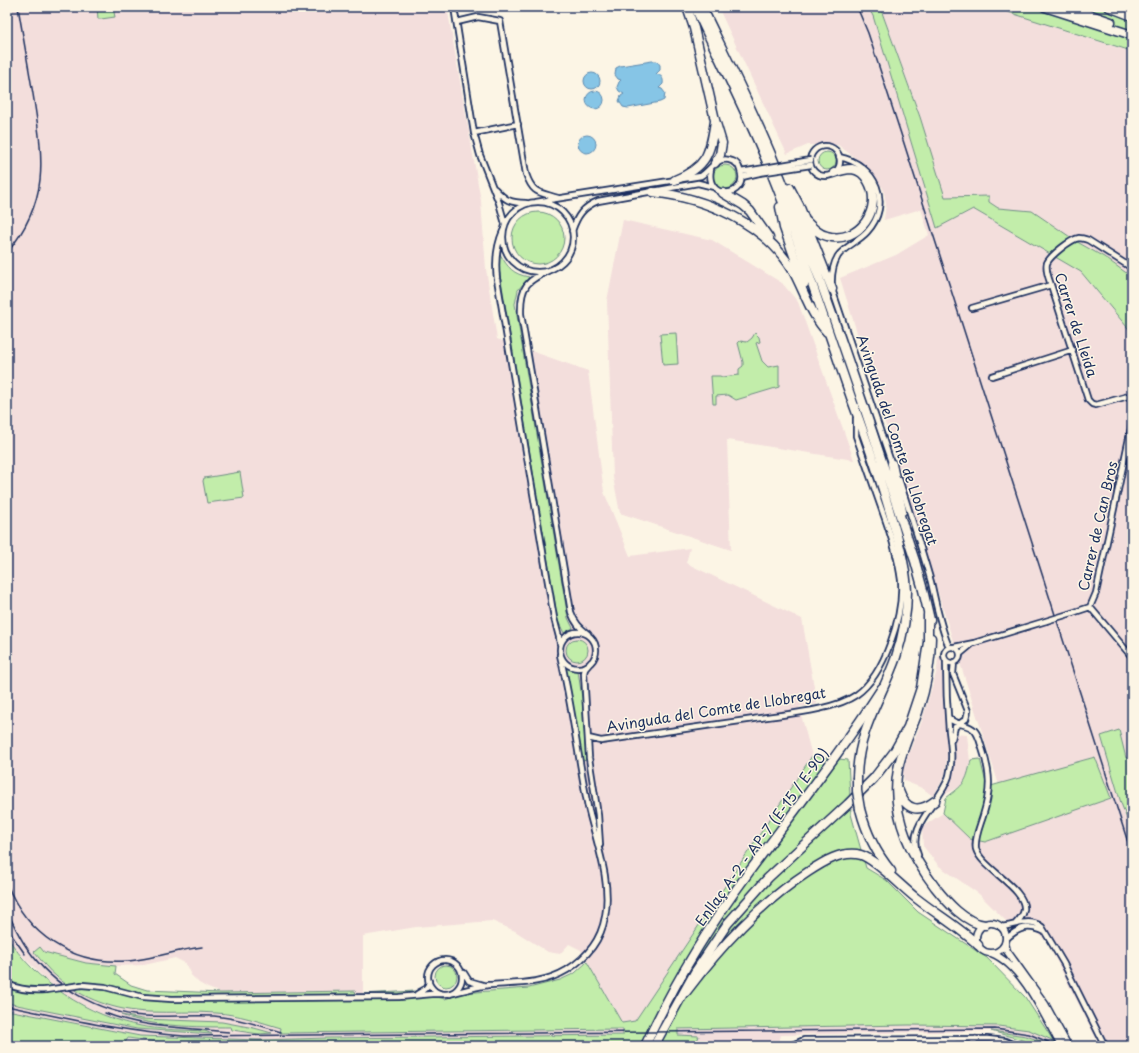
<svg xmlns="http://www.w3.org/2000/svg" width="1139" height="1053" font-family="'Playpen Sans',sans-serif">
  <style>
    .built { fill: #f3dedc; fill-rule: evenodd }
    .green { fill: #c2edaa; stroke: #6e8e84 }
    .water { fill: #86c5e6; stroke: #5b89b0 }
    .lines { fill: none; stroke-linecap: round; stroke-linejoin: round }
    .minor-casing { stroke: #1b2f5e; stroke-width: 8 }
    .secondary-casing { stroke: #1b2f5e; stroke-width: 9 }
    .trunk-casing { stroke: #1b2f5e; stroke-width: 11 }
    .motorway-casing { stroke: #1b2f5e; stroke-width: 11 }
    .minor { stroke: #fcf5e5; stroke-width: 4.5 }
    .secondary { stroke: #fcf5e5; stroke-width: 6 }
    .trunk { stroke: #fcf5e5; stroke-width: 8 }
    .motorway { stroke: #fcf5e5; stroke-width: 8 }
    .rail { stroke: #1b2f5e; stroke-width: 1.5 }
    .minor-bridge-casing { stroke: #1b2f5e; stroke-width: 8; stroke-linecap: butt }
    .trunk-bridge-casing { stroke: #1b2f5e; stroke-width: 11; stroke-linecap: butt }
    .minor-bridge { stroke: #fcf5e5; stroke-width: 4.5 }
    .trunk-bridge { stroke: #fcf5e5; stroke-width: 8 }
    .labels { text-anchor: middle; stroke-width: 3; stroke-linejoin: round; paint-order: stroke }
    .street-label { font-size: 14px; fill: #1b2f5e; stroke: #fcf5e5 }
  </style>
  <rect width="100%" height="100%" fill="#fcf5e5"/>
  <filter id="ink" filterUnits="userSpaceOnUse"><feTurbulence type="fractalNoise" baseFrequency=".025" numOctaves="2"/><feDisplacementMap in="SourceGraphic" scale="8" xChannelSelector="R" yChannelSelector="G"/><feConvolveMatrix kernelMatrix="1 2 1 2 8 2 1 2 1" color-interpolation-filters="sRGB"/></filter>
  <g filter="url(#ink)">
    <!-- built -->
    <path class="built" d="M7 7H447L481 201 486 269 497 339 588 371 604 492 630 556 690 548 686 563 802 619 817 704 799 707 812 756 635 1021 622 1023 581 950 569 944 560 954 548 952 515 931 492 921 416 927 363 936V994H355V991L221 993 208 988 199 983 191 975 185 963 175 958 144 965 116 966 86 963 44 952 40 947 56 977 73 989 186 1012 217 1013 244 1017 281 1028 280 1033 623 1029V1035L327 1038 259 1040 140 1036 7 1010V1003L137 1029 211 1034 205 1031 140 1026 111 1018 88 1007 69 998 44 978 14 947 7 936ZM124 1016 142 1019 254 1028 270 1033 259 1034 231 1027 185 1026 135 1021Z
      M718 7H868L873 15 937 228 973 209 1081 272 1132 333V756L1126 758 1101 736 1121 803 1132 832V1046H1100L1046 940 1028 925 1008 923 979 894 939 866 923 846 922 827 943 813 970 839 1095 757 999 785 953 641 840 278 896 255 929 235 921 209 884 220 886 204 883 188 862 163 838 145H808L787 154Z
      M880 7H992L1132 52V277L1104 257 1079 243 1032 212 998 209 989 202V196L945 197 930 154 920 117Z
      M623 220 712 240 782 283 798 302 854 460 727 440 731 550 620 513 613 477 607 301Z
      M938 657H941L946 720 947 757 945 774 941 783 933 796 922 788 904 781 903 772 906 760 922 721 937 670Z
      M955 734 967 735 970 761 968 774 966 781 960 787 944 795 953 776Z
      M909 1025 998 1026 1029 1030 1053 1040 1052 1045 1026 1036 991 1031 781 1035 778 1046H695L699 1036 678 1035V1029Z"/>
    <!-- green -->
    <path class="green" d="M97 7H113L115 17 101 19H98Z
      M868 7H880L920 117 945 197 989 196V202L998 208 1032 211 1079 243 1104 257 1132 277V333L1081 272 973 209 937 228 873 16Z
      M992 7H1132V52L1125 49Z
      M818 161a9 9 0 1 1 18 0a9 9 0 1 1-18 0Z
      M713 177a12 12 0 1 1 24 0a12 12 0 1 1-24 0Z
      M512 238a26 26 0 1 1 52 0a26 26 0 1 1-52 0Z
      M500 254C508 268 513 274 529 277L518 290 515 304 568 618 573 628 564 633 558 621 499 268Z
      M676 333 678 364 663 365 660 334Z
      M755 333 759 337 760 342 756 343 762 361 768 367 779 365V387L736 400 728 395 716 396V404H713L711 376H720L722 377 739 375V369L743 366V362L738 343 740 341 747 342 752 338Z
      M240 472 244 498 207 503 203 481 204 478Z
      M566 650a11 11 0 1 1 22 0a11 11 0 1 1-22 0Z
      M566 668 578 671 582 698 586 760 583 761Z
      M1119 730 1126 758 1132 756V832L1121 803 1101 736Z
      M812 756 848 760 851 814 866 868 886 880 918 912 987 958 1025 997 1053 1040 1056 1046H1036L1022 1040 991 1031 1026 1036 1052 1045V1040L1029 1030 998 1026 909 1025 678 1029V1035L699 1036 695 1046H186L128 1038 123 1046H7V1010L140 1036 259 1040 327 1038 623 1035V1029L280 1033 281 1028C260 1022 238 1014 216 1013 194 1011 171 1013 149 1012 116 1011 82 999 57 977 48 970 42 961 34 952L40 947 44 952 86 963 116 966 115 974 131 985 147 990 221 993 355 991 356 994H363L414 991 445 999 463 993 529 988 560 980 575 973 587 962 622 1023 635 1021Z
      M1095 757 1111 798 985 842 970 839 943 813 946 798C964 784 966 784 971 760L980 759 987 787Z
      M7 936C33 981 90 1017 141 1026 162 1030 184 1030 205 1031L212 1034 137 1029 7 1003Z
      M435 976a11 11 0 1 1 22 0a11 11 0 1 1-22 0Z
      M121 1015 142 1019 222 1022 254 1028 272 1033 259 1034 232 1030 231 1027C197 1027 153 1027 121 1015Z"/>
    <!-- water -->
    <path class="water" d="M652 61H657L660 65V70L656 74C661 75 664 78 663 84L659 88 662 89 665 93 664 100 660 102 628 108 623 107 619 101 621 96 624 94 619 91 617 87 619 82 621 80 618 79 615 75 616 68 620 66Z
      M584 81a8 8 0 1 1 16 0a8 8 0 1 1-16 0Z
      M586 100a9 9 0 1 1 18 0a9 9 0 1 1-18 0Z
      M578 144a9 9 0 1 1 18 0a9 9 0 1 1-18 0Z"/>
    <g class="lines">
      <defs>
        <path id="minor" d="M454 7 474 133 480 155 499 203 505 224
          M457 22 478 17 500 21 526 174C533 194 539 192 558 198
          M474 133 518 124
          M810 161a15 15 0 1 1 30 0a15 15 0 1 1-30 0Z
          M839 157C876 164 893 204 867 232 858 242 845 246 838 256 832 266 831 277 832 289L892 465
          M741 172 759 169
          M742 177 759 173
          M495 189C505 200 510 203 526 203
          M536 202 701 176C711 169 718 155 732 161 736 162 739 166 740 170 750 198 704 202 711 169
          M503 237a35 35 0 1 1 70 0a35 35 0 1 1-70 0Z
          M503 231C496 247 495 262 497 279L554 618 559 637 560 644
          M572 231C577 216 583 207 598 201L698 183 714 187
          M1132 268 1088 240C1085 239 1082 238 1079 238 1071 239 1050 256 1047 263 1045 270 1049 279 1051 285L1088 400 1092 404 1096 405 1132 395
          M552 269C527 281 520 285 521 314L571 612C575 623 579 627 588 634
          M972 308 1051 285
          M992 376 1073 350
          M899 479C910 513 921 547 931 582 936 604 940 626 949 647
          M1090 607 1132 657
          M1072 613 1090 607 1096 593 1132 424
          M560 650a18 18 0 1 1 36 0a18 18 0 1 1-36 0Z
          M944 655a8 8 0 1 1 16 0a8 8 0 1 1-16 0Z
          M954 647 974 643 1046 621
          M960 654 972 644
          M591 662 585 669 584 673 589 758 598 815 600 845
          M949 718C956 726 969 723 975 731 979 736 980 742 982 748 991 774 991 790 983 816 980 826 974 839 976 849 981 868 1027 889 1024 910 1023 916 1020 919 1016 923
          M588 738 601 741C652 734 703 726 754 719 783 714 833 711 856 695 885 675 904 614 901 580 898 557 891 535 883 513 874 487 865 462 856 436V418
          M952 739 955 727 966 719 968 711 953 674 954 662
          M918 855C905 825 941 803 949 776 953 761 951 746 949 731 947 708 946 684 946 661
          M1000 927C1015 926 1029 917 1042 927L1064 964 1105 1046
          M1006 939C1019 927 1028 924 1045 932
          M428 977a17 17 0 1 1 34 0a17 17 0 1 1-34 0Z
          M464 973 469 981 483 985
          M7 984C20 990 32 991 46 990
          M82 985 105 987 143 997 172 999 399 997 432 994H444
          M417 994C423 990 428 989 429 981
          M450 994C462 991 475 987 488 985 516 983 542 985 567 970 586 958 601 940 605 917 612 881 596 842 588 807 578 757 572 705 560 655
          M946 1040 960 1046
          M790 1046 804 1040 987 1039 1005 1041 1016 1046
          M971 1046 976 1039"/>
        <path id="secondary" d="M976 938a15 15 0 1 1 30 0a15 15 0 1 1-30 0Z
          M1005 943 1007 951 1045 1004 1068 1046
          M991 953C1023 965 1045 1017 1061 1046"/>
        <path id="trunk" d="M687 7 694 28 715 120 722 143 720 155 715 163
          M695 7C716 52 738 96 758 141 795 226 822 315 853 403 867 441 880 478 891 516 899 541 906 566 907 592 907 614 903 636 896 657 881 699 858 730 857 777
          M702 7C727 59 753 110 775 164 828 293 871 428 915 561L923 590 930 620
          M675 180C707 167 710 154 715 121
          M790 188 799 205 832 289
          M653 192C705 198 763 222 792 269 804 290 810 314 827 332
          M723 193 743 205 750 211 769 238
          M780 207 784 228 804 284
          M805 220C812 227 818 234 827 236 859 245 884 208 868 181 865 175 859 170 852 169 846 169 839 171 834 173
          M892 464 902 511
          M931 638C931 663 926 688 918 712 911 731 902 749 898 769 890 812 910 854 935 887 947 902 965 923 985 925
          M899 791C906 811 919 813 935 801
          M860 809C866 832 876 853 891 871
          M686 992C721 946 759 904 808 872 823 862 842 850 861 855 875 859 903 888 916 898 936 914 959 927 978 945"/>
        <path id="motorway" d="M1045 7 1132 35
          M1068 7 1111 22
          M1109 7 1132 16
          M645 1046C673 985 709 926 749 872 794 811 841 752 882 688
          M654 1046 695 972 728 923 768 878 848 804 874 778 894 752 908 727 921 688 928 642V615"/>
      </defs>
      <!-- minor casing -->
      <use href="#minor" class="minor-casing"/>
      <!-- secondary casing -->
      <use href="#secondary" class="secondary-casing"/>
      <!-- trunk casing -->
      <use href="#trunk" class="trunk-casing"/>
      <!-- motorway casing -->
      <use href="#motorway" class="motorway-casing"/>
      <!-- minor -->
      <use href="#minor" class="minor"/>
      <!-- secondary -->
      <use href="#secondary" class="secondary"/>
      <!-- trunk -->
      <use href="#trunk" class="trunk"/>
      <!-- motorway -->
      <use href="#motorway" class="motorway"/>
      <!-- rail -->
      <path class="rail" d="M857 7 868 33 901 134 1132 855
        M7 253C51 199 43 158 33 94 28 65 23 36 18 7
        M7 884C27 935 72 965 127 961 152 959 177 950 202 947
        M7 911C13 923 19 937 27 948 53 986 98 1013 144 1016 167 1017 191 1015 214 1016 237 1018 259 1025 281 1032
        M7 925 13 937 25 954
        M7 1006C66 1018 124 1032 184 1036L995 1029 1029 1034 1058 1046
        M105 1013C145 1029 188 1027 229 1032"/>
      <defs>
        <path id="minor-bridge" d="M759 169 811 160
          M759 173 811 165
          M1046 621 1072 613
          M46 990 82 985"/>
        <path id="trunk-bridge" d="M857 777V791L860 809"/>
      </defs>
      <!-- minor-bridge casing -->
      <use href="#minor-bridge" class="minor-bridge-casing"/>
      <!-- trunk-bridge casing -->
      <use href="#trunk-bridge" class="trunk-bridge-casing"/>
      <!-- minor-bridge -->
      <use href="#minor-bridge" class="minor-bridge"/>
      <!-- trunk-bridge -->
      <use href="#trunk-bridge" class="trunk-bridge"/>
    </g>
  </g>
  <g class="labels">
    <!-- street labels -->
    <g class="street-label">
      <text transform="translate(1076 325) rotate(72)" y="5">Carrer de Lleida</text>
      <text transform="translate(897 440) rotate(71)" y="5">Avinguda del Comte de Llobregat</text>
      <text transform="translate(1098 526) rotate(-77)" y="5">Carrer de Can Bros</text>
      <text transform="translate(716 710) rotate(-9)" y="5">Avinguda del Comte de Llobregat</text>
      <text transform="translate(762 837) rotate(-54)" y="5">Enllaç A-2 - AP-7 (E-15 / E-90)</text>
    </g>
  </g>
  <!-- margin -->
  <rect width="1139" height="1053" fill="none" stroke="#fcf5e5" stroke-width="24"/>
  <rect x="12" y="12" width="1115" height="1029" fill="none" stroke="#1b2f5e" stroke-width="1.5" filter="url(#ink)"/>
</svg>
